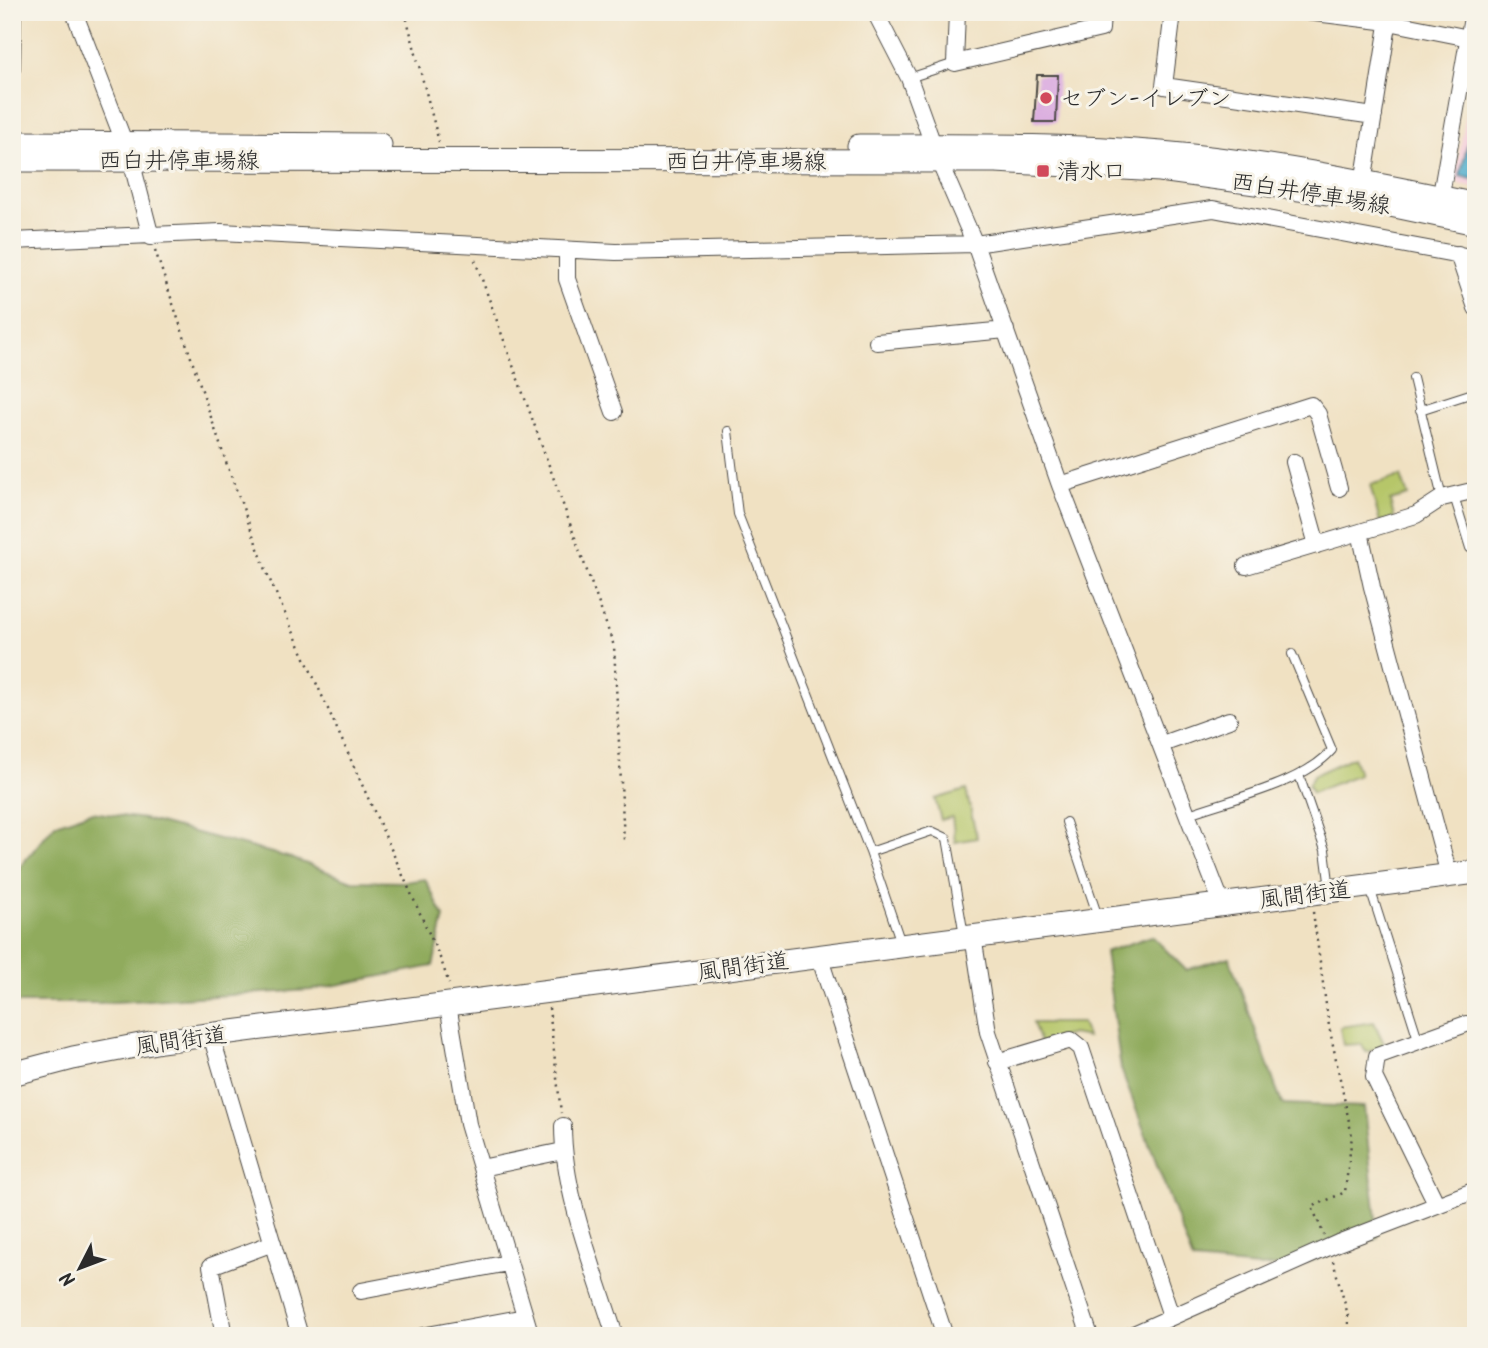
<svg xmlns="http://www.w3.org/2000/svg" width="1488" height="1348" font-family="Kalam,'Klee One',sans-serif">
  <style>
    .built { fill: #f5cfdb }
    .green { fill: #b6c669; stroke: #70784a; stroke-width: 2 }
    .forest { fill: #90ab5d; stroke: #5e6b44; stroke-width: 2 }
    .water { fill: #4daccc; stroke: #3c6c7c; stroke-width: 2 }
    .building { fill: #d9a7df }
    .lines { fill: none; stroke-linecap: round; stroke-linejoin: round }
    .lane-casing { stroke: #494642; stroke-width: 10 }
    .street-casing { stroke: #494642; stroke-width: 18 }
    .secondary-casing { stroke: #494642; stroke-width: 25 }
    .path { stroke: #494642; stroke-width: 2.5; stroke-dasharray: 2 5; stroke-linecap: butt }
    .lane { stroke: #fff; stroke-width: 8 }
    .street { stroke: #fff; stroke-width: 16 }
    .secondary { stroke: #fff; stroke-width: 23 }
    .poi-dot { fill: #d1495b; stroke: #f7f3e8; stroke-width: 2.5 }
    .labels { text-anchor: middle; stroke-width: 6; stroke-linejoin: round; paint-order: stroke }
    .poi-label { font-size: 23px; fill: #2b2b2b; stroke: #f7f3e8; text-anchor: start }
    .street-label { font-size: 23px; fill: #2b2b2b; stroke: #f7f3e8 }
  </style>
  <rect width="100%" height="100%" fill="#f7f3e8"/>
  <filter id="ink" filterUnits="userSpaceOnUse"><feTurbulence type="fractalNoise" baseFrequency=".0143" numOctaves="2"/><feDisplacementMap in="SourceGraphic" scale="14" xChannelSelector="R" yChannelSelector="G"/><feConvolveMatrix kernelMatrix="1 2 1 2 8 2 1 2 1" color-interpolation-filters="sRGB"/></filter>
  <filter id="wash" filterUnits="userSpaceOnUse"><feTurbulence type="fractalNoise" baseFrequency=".00686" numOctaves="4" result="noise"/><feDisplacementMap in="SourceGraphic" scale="28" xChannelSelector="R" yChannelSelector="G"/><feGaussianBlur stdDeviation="1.57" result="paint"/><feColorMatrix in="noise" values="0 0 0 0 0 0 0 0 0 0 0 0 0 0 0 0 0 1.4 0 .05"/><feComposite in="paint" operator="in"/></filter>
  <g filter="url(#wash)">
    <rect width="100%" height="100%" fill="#f0e1c2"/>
    <!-- built -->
    <path class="built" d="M1476 55V188L1460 185 1455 178Z"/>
    <!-- green -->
    <path class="green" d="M1401 476 1408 496 1390 501 1394 518 1380 522 1370 485Z
      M1353 757 1359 774 1312 793 1308 785 1314 775Z
      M966 790 977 838 955 842 952 817 941 820 935 799Z
      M1374 1022 1385 1046 1366 1052 1361 1044 1343 1045 1340 1027Z
      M1033 1023H1082L1087 1037 1072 1034 1040 1043Z"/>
    <!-- forest -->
    <path class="forest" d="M91 812 144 819 291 858 352 881 405 882 425 879 444 917 433 966 311 990 99 1003H17L12 1001V881L19 868 55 824Z
      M1152 936 1186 970 1229 957 1282 1104 1364 1107 1378 1238 1299 1265 1258 1267 1193 1261 1121 1069 1105 952Z"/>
    <!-- water -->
    <path class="water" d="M1473 121 1476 122V180L1460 176Z"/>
    <g id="blocks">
      <!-- building -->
      <path class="building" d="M1037 75H1058L1056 122H1034Z"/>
    </g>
  </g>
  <g filter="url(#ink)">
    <use href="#blocks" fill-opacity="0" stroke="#494642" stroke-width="2"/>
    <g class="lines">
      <defs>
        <path id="lane" d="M909 78 955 63
          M1413 378 1442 498
          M1420 410 1476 392
          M728 431 738 514 870 852 901 943
          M1454 496 1470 548
          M1299 775 1325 850 1330 889
          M1189 814C1230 799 1303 784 1332 750L1292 654
          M1066 822 1098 917
          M870 852 932 831 947 838 964 935
          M1370 888 1418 1039"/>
        <path id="street" d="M74 12 131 160 151 237
          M875 12 909 78 939 161 975 244 1060 485 1222 904
          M957 12 955 63 1101 29 1102 12
          M1173 12 1164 86 1374 116
          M1307 12 1389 22 1469 38
          M12 69 13 12
          M1362 190 1390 12
          M1439 206 1473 12
          M12 241 221 232 616 252 975 244 1213 209 1476 258
          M567 250V279L614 412
          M1458 254 1476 308
          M877 342 1006 330
          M1294 462 1317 545
          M1060 485 1311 405 1318 414 1339 488
          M1246 566 1360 532
          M1162 744 1229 720
          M1449 875 1372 587 1360 532 1416 515 1442 498 1476 490
          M973 936 988 1032 1090 1336
          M819 956 945 1336
          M448 1005 468 1124 531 1336
          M211 1035 300 1336
          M997 1062 1071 1040 1081 1048 1171 1316
          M563 1126C563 1194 595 1271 615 1336
          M481 1168 563 1151
          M1437 1205 1374 1077 1377 1056 1466 1024
          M361 1291 508 1263
          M224 1336 211 1266 273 1243
          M422 1336 525 1317
          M1129 1336 1338 1243 1476 1190"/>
        <path id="secondary" d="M12 143 380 145
          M859 146C960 146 1060 144 1161 153 1267 162 1372 183 1476 205
          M12 160 996 161 1160 170 1343 195 1476 223
          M12 1074 73 1058 161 1041 1476 872"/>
      </defs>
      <!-- lane casing -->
      <use href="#lane" class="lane-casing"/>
      <!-- street casing -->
      <use href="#street" class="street-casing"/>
      <!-- secondary casing -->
      <use href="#secondary" class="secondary-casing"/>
      <!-- path -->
      <path class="path" d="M405 12 439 142
        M155 250 227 465 269 578 441 960 449 984
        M475 260 614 646 624 841
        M1313 912 1329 1026 1352 1136 1345 1192 1312 1207 1324 1235
        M549 1008 561 1113
        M1333 1261 1348 1315V1336"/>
      <!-- lane -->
      <use href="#lane" class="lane"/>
      <!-- street -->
      <use href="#street" class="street"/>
      <!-- secondary -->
      <use href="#secondary" class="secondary"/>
    </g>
  </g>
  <!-- markers -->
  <g class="poi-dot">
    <circle cx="1046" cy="98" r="7"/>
    <rect x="1036" y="164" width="14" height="14" rx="3.5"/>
  </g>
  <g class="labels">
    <!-- poi labels -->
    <g class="poi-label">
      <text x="1060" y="106">セブン-イレブン</text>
      <text x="1057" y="179">清水口</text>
    </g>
    <!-- street labels -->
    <g class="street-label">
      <text x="179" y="168">西白井停車場線</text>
      <text x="746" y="169">西白井停車場線</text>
      <text transform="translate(1311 193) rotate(9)" y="8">西白井停車場線</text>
      <text transform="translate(1305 894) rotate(-7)" y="8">風間街道</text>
      <text transform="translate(743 966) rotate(-8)" y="8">風間街道</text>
      <text transform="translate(181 1040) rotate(-8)" y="8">風間街道</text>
    </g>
  </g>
  <!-- margin -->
  <rect width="1488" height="1348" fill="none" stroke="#f7f3e8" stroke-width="42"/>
  <!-- north arrow -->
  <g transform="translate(80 1268) rotate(228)" stroke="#f7f3e8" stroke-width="5" paint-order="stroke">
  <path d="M0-5L12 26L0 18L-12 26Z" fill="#2b2b2b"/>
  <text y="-10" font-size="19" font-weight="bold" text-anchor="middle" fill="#2b2b2b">N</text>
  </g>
</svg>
